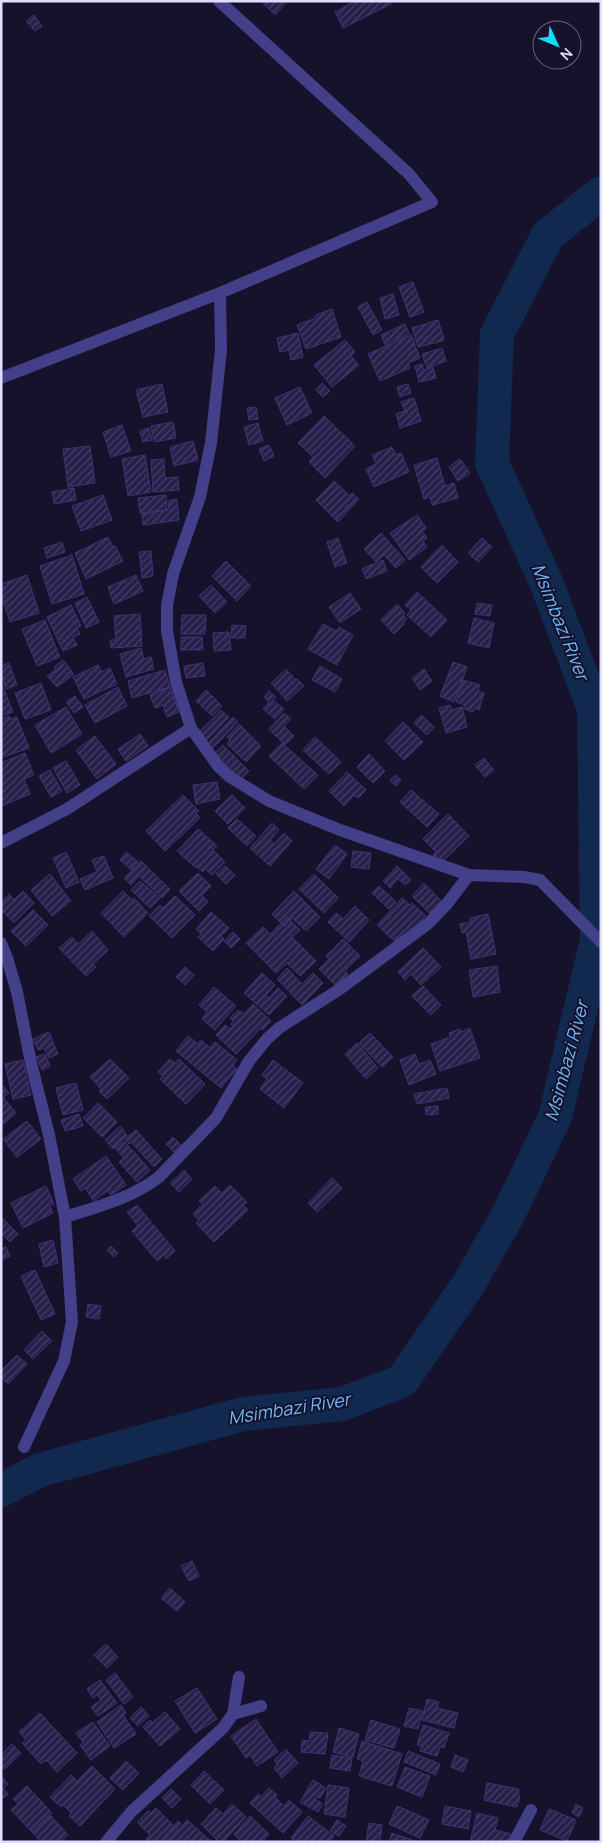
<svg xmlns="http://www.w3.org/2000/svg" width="602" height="1843" font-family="Manrope,sans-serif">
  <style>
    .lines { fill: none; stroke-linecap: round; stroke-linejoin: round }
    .river { stroke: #11284f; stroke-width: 34 }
    .building { fill: url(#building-hatch); stroke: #403276 }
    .minor { stroke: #433f88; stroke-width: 12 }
    .labels { text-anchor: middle; stroke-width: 4; stroke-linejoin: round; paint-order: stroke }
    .water-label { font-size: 18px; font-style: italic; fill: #6fb8fa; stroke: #17122b }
  </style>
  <defs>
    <pattern id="building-hatch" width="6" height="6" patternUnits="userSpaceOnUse" patternTransform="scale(1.25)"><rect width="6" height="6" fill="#281f4b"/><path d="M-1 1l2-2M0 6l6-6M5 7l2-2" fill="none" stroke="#473f66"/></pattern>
  </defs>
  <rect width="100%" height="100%" fill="#17122b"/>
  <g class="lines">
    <!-- river -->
    <path class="river" d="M1 1490 40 1470 243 1414 342 1404 402 1381 468 1285 509 1213 555 1117 597 940 594 709 546 582 492 463 497 334 548 235 601 193"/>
  </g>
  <!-- building -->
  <path class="building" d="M261 1H288L275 15Z
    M355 1H390L391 4 343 28 335 12Z
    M34 15 42 26 35 31 26 21Z
    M413 282 424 312 410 317 399 287Z
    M393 294 399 315 385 319 380 298Z
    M367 302 382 330 373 335 358 307Z
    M332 309 341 337 306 349 297 325 316 318V315Z
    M438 320 444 339 442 341 418 347 412 328Z
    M405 324 409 334 385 345 381 335Z
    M298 333 303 357 291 360 289 350 280 352 277 338Z
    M411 335 420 358 408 363 410 368 380 381 368 354Z
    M345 340 355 352 351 356 359 365 332 387 314 365Z
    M442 348 446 361 427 368 422 354Z
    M422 364 424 370 433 367 436 378 419 382 415 366Z
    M322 383 330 391 323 397 316 390Z
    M162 384 168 412 143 417 136 390Z
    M408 384 411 393 400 397 397 387Z
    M300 387 312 413 287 425 275 398Z
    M414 398 421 421 400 428 396 414 405 411 401 402Z
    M256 407 258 419 249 420 247 408Z
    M324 416 355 446 325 478 309 462 313 457 298 443Z
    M173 422 176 438 154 442 151 426Z
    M258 423 263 441 249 445 244 427Z
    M122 425 131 451 111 457 103 432Z
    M149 428 152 440 143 442 140 431Z
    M193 441 198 460 174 466 170 447Z
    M269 445 274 456 264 461 259 449Z
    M90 446 95 483 68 487 63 449Z
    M392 447 396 455 401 453 409 472 374 487 366 469 376 464 372 455Z
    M145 455 151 492 128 496 122 459Z
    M437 458 445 486 454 483 458 498 432 505 430 497 424 499 414 465Z
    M164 459 165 478 178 477 179 490 153 492 151 460Z
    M460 459 470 473 458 481 449 467Z
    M334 481 350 496 352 493 359 499 338 522 316 500Z
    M74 488 76 500 54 504 52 492Z
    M103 495 112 520 81 531 72 506Z
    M166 495 167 510 140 513 138 498Z
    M177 499 179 520 143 525 142 514 169 510 168 501Z
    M417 515 426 528 422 531 427 538 423 541 427 547 409 560 390 533Z
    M381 533 405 560 396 568 384 555 376 562 364 549Z
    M108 537 113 547 115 546 123 561 86 579 75 553Z
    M338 538 347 563 335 567 327 542Z
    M482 538 492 547 478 562 468 553Z
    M62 542 65 552 47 558 44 548Z
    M442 545 458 562 437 583 421 567Z
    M151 551 153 576 142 578 139 552Z
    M72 555 84 594 52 604 40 566Z
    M383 560 387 571 366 579 362 569Z
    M226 561 251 586 237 601 212 576Z
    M27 575 39 613 10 622 1 595V584Z
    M136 575 143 591 114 604 108 587Z
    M211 585 227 602 215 613 199 596Z
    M417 592 447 620 431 637 407 615 411 610 405 605Z
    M350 593 361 609 340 623 329 607Z
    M87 597 99 622 86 628 75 603Z
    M477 603 492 605 490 616 475 614Z
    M397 604 405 613 403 615 407 619 403 622 404 624 394 634 381 620Z
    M71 605 81 626 77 628 80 634 73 637 77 645 63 651 47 617Z
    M140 614 142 646 111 648 110 640H116L114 616Z
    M182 615H206L205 634H181Z
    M474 618 494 623 489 648 468 643Z
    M45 620 60 657 37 666 22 629Z
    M323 624 337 631 339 627 353 635 337 665 308 649Z
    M232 625 246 626 245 638H231Z
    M229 632 231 650 214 651 213 633Z
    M181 637H202L203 650H181Z
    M141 648 144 659 151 657 154 669 126 677 120 654Z
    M63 660 74 674 57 687 47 676 56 669 54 667Z
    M453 662 467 667 454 702 440 696Z
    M9 663 17 685 6 689 1 675V666Z
    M203 663 205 676 186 678 184 666Z
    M98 665 102 672 110 668 117 684 84 699 73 677Z
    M320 666 342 679 335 692 312 680Z
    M286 669 296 680 297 679 304 686 287 701 271 683Z
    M424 669 432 681 420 690 412 678Z
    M165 670 170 687 132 698 128 681Z
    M463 680 480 685 478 691 484 693 479 710 474 708 473 712 463 708 465 705 456 702Z
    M1 682 13 712 1 716Z
    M41 683 51 710 25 719 15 693Z
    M118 687 127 706 95 723 85 705Z
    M170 687 179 712 167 717 163 705 155 708 150 695Z
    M206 690 222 706 212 716 196 701Z
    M269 691 276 697 273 700 284 709 275 719 263 709 269 702 264 697Z
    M75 696 83 707 74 713 66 702Z
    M450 705 452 710 462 707 467 727 446 733 439 708Z
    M66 707 82 734 51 753 35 725Z
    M221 710 229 717 206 741 198 733Z
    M284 713 291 719 284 726 294 736 285 745 269 729Z
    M421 715 434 727 427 735 414 723Z
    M9 716 10 719 17 717 29 748 1 758V719Z
    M233 717 238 722 212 749 207 744Z
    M403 722 423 742 404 760 385 741Z
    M239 724 261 746 246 762 227 744 230 740 227 737Z
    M140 734 148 746 126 761 118 749Z
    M95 736 116 764 97 779 76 750Z
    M315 737 341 762 329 774 303 750Z
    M282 743 318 775 304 789 269 756Z
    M223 745 249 771 240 780 214 754Z
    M25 753 34 775 24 779 30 794 1 806V763Z
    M369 754 385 771 373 783 357 767Z
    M484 758 494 770 485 777 475 765Z
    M66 761 80 785 67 793 53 768Z
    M50 770 62 791 51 797 39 776Z
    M347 772 366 790 358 798 354 795 344 806 329 791Z
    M395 775 401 780 396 786 390 781Z
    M217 782 220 799 196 804 193 785Z
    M411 790 439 814 427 827 400 802Z
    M183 795 199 811 196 813 200 818 165 851 146 831Z
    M232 795 245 808 228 824 215 811Z
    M448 814 469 836 441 863 433 855 436 852 423 839Z
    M237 819 256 836 247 846 228 828Z
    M272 823 279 830 270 840 274 844 284 833 292 841 270 866 250 848Z
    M198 829 217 846 213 850 225 862 212 875 205 869 203 872 197 867 196 868 177 851Z
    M335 845 347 854 329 879 316 869Z
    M353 851 371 853 369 869 351 867Z
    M66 852 79 882 66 888 53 858Z
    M126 852 138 862 131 870 120 860Z
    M104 856 113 878 85 890 80 879 97 872 92 860Z
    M141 861 170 889 162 898 139 876 131 885 124 878Z
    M225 866 235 875 226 884 216 874Z
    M397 866 411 880 405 885 398 879 390 888 383 881Z
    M198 873 211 886 202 895 208 902 199 911 179 891Z
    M50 874 71 901 52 916 31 890Z
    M314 874 338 898 324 913 299 889Z
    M140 881 160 898 150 908 131 890Z
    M424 883 442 902 430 914 412 896Z
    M379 886 396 902 389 909 372 893Z
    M23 891 34 903 14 923 1 910V903L9 894 14 900Z
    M123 891 132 900 134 898 148 913 124 937 101 913Z
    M294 891 320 917 306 931 292 918 284 926 272 914Z
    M175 896 195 915 172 938 149 916 160 905 163 908Z
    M402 898 410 905 412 903 426 916 398 945 377 925Z
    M355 906 369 920 349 942 328 922 336 913 343 919Z
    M33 910 48 925 26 946 11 931Z
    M211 912 229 928 221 936 224 939 213 951 198 937 201 934 196 929Z
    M488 914 496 954 471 959 466 932 462 933 460 924 471 922 470 918Z
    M287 917 300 930 292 937 316 961 300 976 287 963 276 973 246 943 263 927 270 934Z
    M92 931 108 950 93 964 96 967 86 976 59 948 72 937 78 944Z
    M233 932 240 939 231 948 224 941Z
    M343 939 360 956 345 971 348 974 336 986 319 969 329 959 326 956Z
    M423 948 441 967 421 985 411 974 405 980 398 972Z
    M497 966 500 992 473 997 469 970Z
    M185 967 194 975 185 985 176 977Z
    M287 968 302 984 313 973 323 983 302 1005 277 979Z
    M262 973 275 985 266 995 269 998 278 988 287 996 269 1015 244 993Z
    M423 986 441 1005 431 1015 412 996Z
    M214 987 236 1006 215 1030 202 1019 207 1012 199 1005Z
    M253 1004 271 1021 262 1030 261 1028 236 1054 216 1035 225 1025 230 1029 233 1026 231 1024 233 1021 230 1018 238 1010 244 1014Z
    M470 1028 480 1058 440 1071 431 1044 450 1037 449 1033 460 1029 461 1032Z
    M49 1032 58 1054 49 1058 44 1048 38 1050 33 1039Z
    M370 1033 393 1057 382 1067 359 1043Z
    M188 1036 198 1044 201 1040 210 1048 215 1042 237 1060 233 1065 237 1069 221 1088 176 1051Z
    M357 1043 378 1068 366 1079 345 1054Z
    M45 1054 50 1066 42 1070 36 1057Z
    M415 1054 419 1064 430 1060 436 1074 409 1085 400 1060Z
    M110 1059 129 1078 107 1099 99 1091 101 1089 90 1077Z
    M170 1059 175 1063 179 1059 205 1084 186 1104 160 1079 163 1076 158 1072Z
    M23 1060 31 1095 13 1099 5 1064Z
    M273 1060 303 1083 284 1108 260 1089 267 1079 262 1075Z
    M76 1083 83 1110 63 1115 56 1088Z
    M1 1084 9 1093 3 1097 16 1113 1 1126Z
    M447 1088 449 1098 417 1104 414 1094Z
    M98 1103 117 1122 102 1137 83 1118Z
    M438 1106V1114L426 1115 425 1107Z
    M79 1114 83 1126 65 1131 61 1120Z
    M27 1121 41 1139 17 1157 3 1139Z
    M120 1126 127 1135 113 1149 105 1140Z
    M136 1130 162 1159 154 1167 131 1142 129 1144 125 1139Z
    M173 1137 181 1145 174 1152 166 1144Z
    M124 1141 150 1170 137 1182 119 1162 124 1158 115 1148Z
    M106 1156 126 1185 111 1195 107 1191 94 1201 85 1188 81 1191 73 1179Z
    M184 1170 192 1179 179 1192 170 1183Z
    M332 1178 342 1188 317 1212 308 1203Z
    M230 1185 247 1202 243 1205 248 1210 214 1242 196 1223 199 1220 193 1214 203 1204 199 1201 215 1186 222 1193Z
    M46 1186 54 1204 50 1206 53 1213 23 1228 11 1203Z
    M137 1205 175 1251 166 1259 164 1255 157 1261 132 1231 138 1226 127 1212Z
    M1 1217 18 1234 10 1242 1 1233Z
    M53 1240 58 1263 44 1267 39 1244Z
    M111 1246 118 1253 114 1257 107 1250Z
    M6 1247 10 1256 1 1260V1249Z
    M35 1270 55 1314 41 1320 21 1276Z
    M88 1304 101 1306 99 1319 86 1317Z
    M42 1331 52 1341 33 1359 24 1350Z
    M17 1355 27 1364 8 1384 1 1377V1371Z
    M192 1561 199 1576 189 1581 181 1566Z
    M170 1588 185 1602 177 1611 161 1598Z
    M106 1644 118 1657 107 1668 94 1655Z
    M115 1673 133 1697 124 1704 106 1680Z
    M100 1680 117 1703 98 1716 91 1707 101 1700 97 1695 93 1698 87 1689Z
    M197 1688 217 1719 195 1733 175 1701Z
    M427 1699 439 1702 437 1708 458 1713 454 1728 422 1720Z
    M121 1705 126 1713 123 1715 136 1734 114 1748 97 1722Z
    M141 1707 149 1716 138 1726 130 1718Z
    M409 1708 423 1711 418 1729 404 1726Z
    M165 1712 180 1729 160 1746 143 1727 150 1720 152 1723Z
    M40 1713 77 1753 57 1772 46 1760 41 1764 22 1743 26 1739 19 1732Z
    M256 1719 278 1752 257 1766 250 1755 246 1758 231 1736Z
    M371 1720 400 1729 394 1748 365 1740Z
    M93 1722 110 1746 91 1760 80 1745 83 1742 76 1733Z
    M423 1725 449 1733 444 1748 440 1747 437 1756 420 1751 422 1747 417 1745Z
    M339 1728 359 1734 353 1757 333 1752Z
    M310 1732 328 1733 325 1754 301 1752 302 1740 309 1741Z
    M362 1741 402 1754 392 1786 359 1776 363 1761 357 1759Z
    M12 1744 21 1753 5 1769 1 1766V1755Z
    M286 1749 298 1763 282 1778 274 1768 277 1764 274 1760Z
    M408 1751 440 1764 436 1775 404 1762Z
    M332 1755 352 1758 350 1771 330 1768Z
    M455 1755 468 1760 463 1772 451 1767Z
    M126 1761 139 1773 123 1790 110 1778Z
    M92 1766 115 1789 80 1826 69 1816 71 1813 63 1805 61 1807 50 1797 71 1775 77 1781Z
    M405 1767 430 1776 422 1797 397 1787Z
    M204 1771 224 1790 210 1804 191 1785Z
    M1 1776 8 1784 3 1788 8 1794 1 1800Z
    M313 1780 326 1788 320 1798 317 1797 315 1799 323 1804 318 1812 300 1802Z
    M487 1783 519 1789 518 1795 520 1796 517 1807 484 1800Z
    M328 1785 349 1788 345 1817 324 1814Z
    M27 1786 52 1813 32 1832 11 1810 18 1804 13 1799Z
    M269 1788 277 1795 275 1797 284 1806 289 1800 302 1812 283 1833 250 1803 258 1794 261 1797Z
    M171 1789 181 1799 172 1808 162 1798Z
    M232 1804 246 1817 223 1842H219L201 1824 216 1808 223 1814Z
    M576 1804 583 1808 579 1817 572 1813Z
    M397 1806 429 1820 420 1838 389 1824Z
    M445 1806 471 1811 468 1829 442 1824Z
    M156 1808 178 1830 167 1842H149L146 1839 150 1835 137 1822 148 1811 151 1813Z
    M549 1809 576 1820 567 1841 540 1830Z
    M477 1813 498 1818 495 1830 511 1834 509 1842H470Z
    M50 1815 68 1835 60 1842H41L32 1832Z
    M250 1816 269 1834 262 1842H237L239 1839 234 1834Z
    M308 1816 334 1836 330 1842H296L291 1838Z
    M187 1820 212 1842H171L165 1836 178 1821 183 1826Z
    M337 1820 346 1826 339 1836 330 1831Z
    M369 1823 382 1825 380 1842H366Z
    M392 1833 418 1842H389Z"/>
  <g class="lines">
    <!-- minor -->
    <path class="minor" d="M220 293 221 350 211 443 200 497 173 574 167 606V631L176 682 191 728 218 766 230 777 269 801 340 830 469 875 524 877 540 880 601 942
      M1 378 220 293 432 202 409 174 219 1
      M1 843 67 809 191 728
      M1 943 7 958 17 992 31 1063 49 1135 65 1217 72 1322 64 1361 24 1447
      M65 1217C97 1207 132 1198 159 1177L216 1118 249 1061 267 1039 279 1028 340 989 429 923 446 905 469 875
      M233 1714 239 1677
      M106 1842 132 1811 223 1728 233 1714 261 1706
      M514 1842 531 1810"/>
  </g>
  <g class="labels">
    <!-- water labels -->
    <g class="water-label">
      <text transform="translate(560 622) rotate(68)" y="6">Msimbazi River</text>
      <text transform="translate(567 1061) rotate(-75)" y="6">Msimbazi River</text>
      <text transform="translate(289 1409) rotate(-9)" y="6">Msimbazi River</text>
    </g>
  </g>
  <!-- border -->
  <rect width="602" height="1843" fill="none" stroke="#e1ddfe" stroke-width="5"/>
  <!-- north arrow -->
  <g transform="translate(557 45) rotate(134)"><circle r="24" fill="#17122b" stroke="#68637f"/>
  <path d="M0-4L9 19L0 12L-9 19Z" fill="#11dcf6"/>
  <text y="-8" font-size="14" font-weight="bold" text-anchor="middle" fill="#e1ddfe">N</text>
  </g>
</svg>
